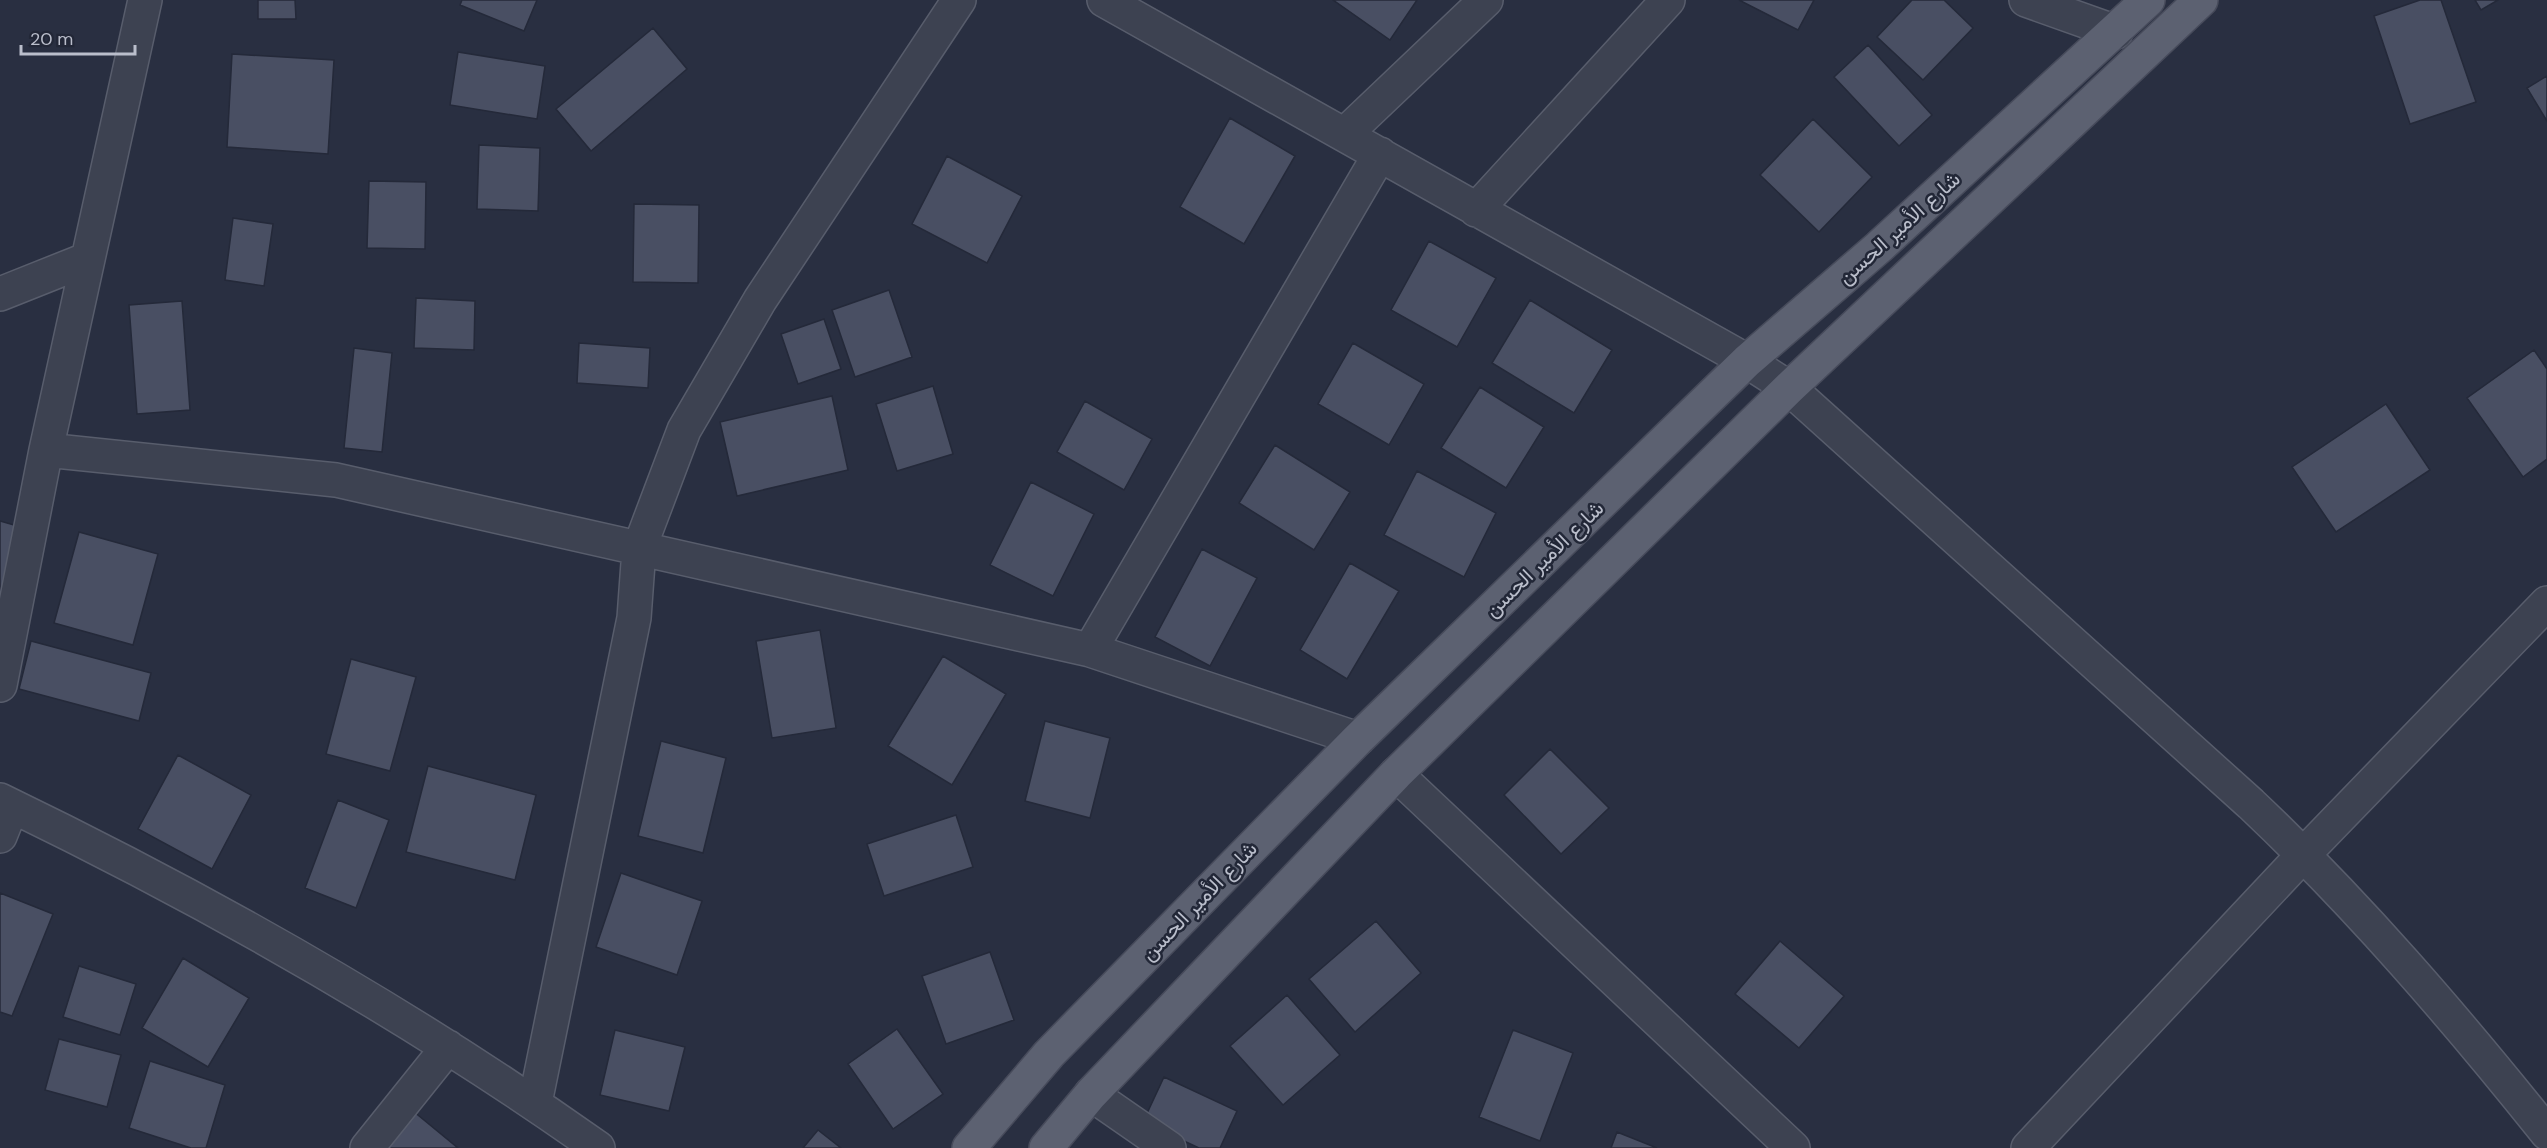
<svg xmlns="http://www.w3.org/2000/svg" width="2547" height="1148" font-family="'DM Sans',Vazirmatn,sans-serif">
  <style>
    .building { fill: #494f63; stroke: #242939; stroke-width: 1.5 }
    .lines { fill: none; stroke-linecap: round; stroke-linejoin: round }
    .street-casing { stroke: #585d6c; stroke-width: 36 }
    .primary-casing { stroke: #474b5b; stroke-width: 36 }
    .street { stroke: #3d4251; stroke-width: 33 }
    .primary { stroke: #5c6171; stroke-width: 33 }
    .labels { text-anchor: middle; stroke-width: 5; stroke-linejoin: round; paint-order: stroke }
    .street-label { font-size: 21px; fill: #babecb; stroke: #222737 }
  </style>
  <rect width="100%" height="100%" fill="#292f41"/>
  <!-- building -->
  <path class="building" d="M258 0H295L296 19H258Z
    M462 0H537L524 31 460 5Z
    M1333 0H1417L1390 40Z
    M1739 0H1814L1798 30Z
    M1912 0H1944L1973 28 1923 80 1877 37Z
    M2420 0H2441L2476 102 2410 124 2374 16Z
    M2475 0H2498L2481 10Z
    M653 28 687 69 591 151 556 109Z
    M1868 45 1932 115 1899 146 1834 77Z
    M458 52 545 66 537 119 450 105Z
    M232 54 334 60 328 154 227 147Z
    M2547 76V121L2527 88Z
    M1230 118 1295 156 1244 244 1180 207Z
    M1813 119 1872 177 1819 232 1760 175Z
    M479 145 540 148 538 211 477 209Z
    M947 156 1022 196 987 263 912 224Z
    M369 181 426 182 425 249 367 248Z
    M634 204 699 205 698 283 633 282Z
    M233 218 273 224 264 286 225 280Z
    M1429 241 1496 278 1457 347 1391 310Z
    M889 290 912 357 855 377 832 310Z
    M416 298 475 301 474 350 414 348Z
    M1530 300 1612 350 1574 413 1492 363Z
    M182 301 190 410 137 414 129 305Z
    M824 319 841 369 798 384 781 334Z
    M579 343 650 348 648 388 577 383Z
    M1353 343 1424 384 1389 445 1318 404Z
    M354 348 392 353 382 452 344 448Z
    M2534 350 2547 369V459L2523 477 2467 398Z
    M933 386 953 454 897 471 876 404Z
    M1480 387 1544 427 1506 488 1441 448Z
    M832 396 848 470 737 496 720 422Z
    M1085 401 1152 439 1124 490 1057 452Z
    M2386 404 2430 470 2336 532 2292 467Z
    M1275 445 1350 492 1314 550 1239 503Z
    M1417 471 1496 513 1464 577 1384 535Z
    M1031 482 1094 514 1053 596 990 565Z
    M0 521 21 527 0 602Z
    M79 532 158 554 133 645 54 623Z
    M1202 549 1257 578 1210 666 1155 637Z
    M1350 563 1399 591 1347 679 1300 650Z
    M820 630 836 728 772 738 756 641Z
    M31 641 151 673 139 721 19 689Z
    M943 656 1006 694 952 785 888 746Z
    M351 659 416 677 390 771 326 754Z
    M1045 721 1110 738 1090 818 1025 801Z
    M661 741 726 758 703 853 638 836Z
    M1550 749 1609 808 1561 854 1504 795Z
    M178 755 251 795 212 869 138 829Z
    M428 766 536 795 515 880 406 852Z
    M338 800 389 820 356 908 305 888Z
    M956 815 973 867 884 896 867 844Z
    M621 873 702 901 677 975 596 947Z
    M0 893 53 914 12 1016 0 1012Z
    M1376 921 1421 973 1355 1032 1309 979Z
    M1780 941 1844 996 1799 1048 1735 994Z
    M990 952 1014 1020 946 1044 922 976Z
    M183 958 249 998 208 1067 142 1028Z
    M79 966 136 984 120 1035 63 1017Z
    M1287 995 1340 1055 1283 1105 1230 1046Z
    M897 1029 943 1094 893 1129 848 1064Z
    M615 1030 685 1047 669 1111 600 1095Z
    M1513 1030 1573 1053 1540 1141 1479 1117Z
    M59 1039 121 1055 107 1107 45 1090Z
    M150 1061 225 1085 206 1148H191L129 1128Z
    M1164 1077 1237 1111 1220 1148H1199L1143 1122Z
    M413 1111 458 1148H383Z
    M818 1130 841 1148H803Z
    M1617 1132 1657 1148H1611Z"/>
  <g class="lines">
    <defs>
      <path id="street" d="M1104 0 1747 361 1789 388 2251 804C2358 905 2455 1018 2547 1133
        M2026 0 2116 32
        M1345 134 1486 0
        M1476 210 1668 0
        M0 294 88 259
        M46 450 336 480 1090 650 1358 739
        M1090 650 1380 154
        M0 685 46 450 145 0
        M1396 774 1793 1148
        M0 800C207 900 410 1015 598 1148
        M0 836 12 806
        M1091 1094 1169 1148
        M535 1103 634 618 639 549 684 430 760 300 959 0
        M367 1148 448 1047
        M2028 1148 2304 854 2547 603"/>
      <path id="primary" d="M969 1148 1049 1054 1358 739 1747 361 1879 247 2148 0
        M1046 1148 1091 1094 1396 774 1789 388 2201 0"/>
    </defs>
    <!-- street casing -->
    <use href="#street" class="street-casing"/>
    <!-- primary casing -->
    <use href="#primary" class="primary-casing"/>
    <!-- street -->
    <use href="#street" class="street"/>
    <!-- primary -->
    <use href="#primary" class="primary"/>
  </g>
  <g class="labels">
    <!-- street labels -->
    <g class="street-label">
      <text transform="translate(1899 228) rotate(-42)" y="7">شارع الأمير الحسن</text>
      <text transform="translate(1544 559) rotate(-44)" y="7">شارع الأمير الحسن</text>
      <text transform="translate(1199 901) rotate(-46)" y="7">شارع الأمير الحسن</text>
    </g>
  </g>
  <!-- scale -->
  <path d="M21 45v9h114v-9" fill="none" stroke="#babecb" stroke-width="3"/>
  <text x="30" y="45" font-size="18" fill="#babecb" stroke="#222737" stroke-width="4.5" paint-order="stroke">20 m</text>
</svg>
